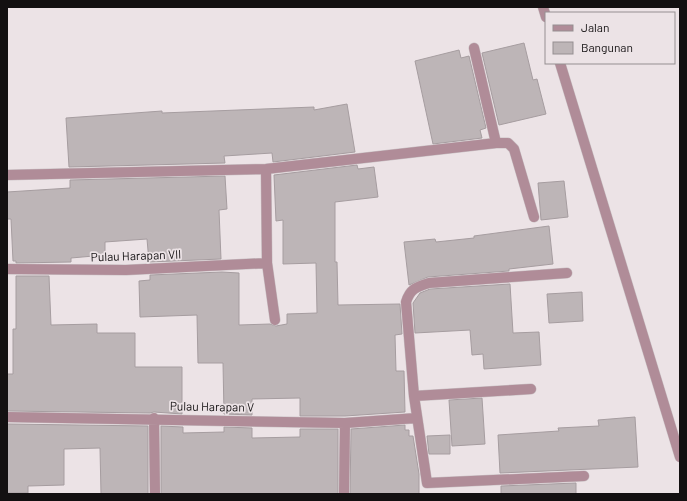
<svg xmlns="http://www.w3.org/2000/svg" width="687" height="501" font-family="Barlow,sans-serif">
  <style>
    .building { fill: #bdb5b7; stroke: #a69da0 }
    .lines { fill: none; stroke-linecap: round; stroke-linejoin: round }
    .service-casing { stroke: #c9c1c4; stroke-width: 11 }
    .minor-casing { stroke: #c9c1c4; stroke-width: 11 }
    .service { stroke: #b08c98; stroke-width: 10 }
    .minor { stroke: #b08c98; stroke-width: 10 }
    .labels { text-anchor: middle; stroke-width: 3.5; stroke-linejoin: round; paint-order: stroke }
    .street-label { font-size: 12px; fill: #131011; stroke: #ece3e6 }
  </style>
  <rect width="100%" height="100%" fill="#ece3e6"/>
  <!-- building -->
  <path class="building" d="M524 43 533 80 537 79 546 114 499 125 482 53Z
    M459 50 461 58 469 56 486 128 480 130 482 138 433 144 415 61Z
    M347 104 355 152 273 162 272 153 224 156 225 163 69 167 66 118 162 111V113L314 107V110Z
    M357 165 358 169 374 167 378 197 335 202V262H337L338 305 400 304 402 334 395 335 396 371H404L405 412 345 416H300V398L252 399V415L224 414 223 363H198L197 315 140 317 139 281 150 280V275L222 272 239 273V325L270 324 276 326 287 324V314L317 313 316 263 283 264V220L276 221 274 175Z
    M225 176 227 209 219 210 221 259 149 262 147 239 105 242V255L71 258V262L16 263V261H13L11 219H7V192L70 188V180Z
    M564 181 568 217 541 220 538 183Z
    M549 226 553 264 509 269V271L428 277 409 285 404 242 435 239 436 242 474 238V236Z
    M16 276H49L51 325 97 324V333H135V367H182V414L154 412 150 413 7 411V374H13V329H16Z
    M510 284 513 333 539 332 541 365 484 369 483 354 472 355 470 330 415 333 413 303 420 293 430 289Z
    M582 292 583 321 549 323 547 294Z
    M482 398 485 444 452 446 449 400Z
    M635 417 638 467 500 473 498 435 559 431 558 428 599 426 598 420Z
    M7 424 148 426V494H101L100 448 64 449V485L28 486V493H7Z
    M405 425V430H409V436H413L419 474V494H350L351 429Z
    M161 426 183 427V433L224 432V427L252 428V438L300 437V429H338V494H161Z
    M450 435V454H429L427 436Z
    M576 483V494H501V486Z"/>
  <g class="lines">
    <defs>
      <path id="service" d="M543 7 546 17
        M560 63 680 457"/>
      <path id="minor" d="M496 143H508L514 149 534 217
        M266 169 267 263 275 320
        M7 175 266 169 496 143 474 48
        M7 269 126 270 267 263
        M567 273 429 283C416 287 410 289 406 302L414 396 427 483 584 476
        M414 396 531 389
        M7 417 345 423 417 418
        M154 418 155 494
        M344 494 345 423"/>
    </defs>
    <!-- service casing -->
    <use href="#service" class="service-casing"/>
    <!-- minor casing -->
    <use href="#minor" class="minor-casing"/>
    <!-- service -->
    <use href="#service" class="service"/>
    <!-- minor -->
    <use href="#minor" class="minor"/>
  </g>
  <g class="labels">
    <!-- street labels -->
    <g class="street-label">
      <text transform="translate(136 256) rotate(-2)" y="4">Pulau Harapan VII</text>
      <text transform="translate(212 407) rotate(1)" y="4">Pulau Harapan V</text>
    </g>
  </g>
  <!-- border -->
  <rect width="687" height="501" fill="none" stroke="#131011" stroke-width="16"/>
  <!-- legend -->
  <rect x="545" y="12" width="130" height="52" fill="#ece3e6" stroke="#958f91"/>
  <rect x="553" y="25" width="20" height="6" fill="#b08c98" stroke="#958f91"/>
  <text x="581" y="32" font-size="12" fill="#131011">Jalan</text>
  <rect x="553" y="42" width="20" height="12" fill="#bdb5b7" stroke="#958f91"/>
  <text x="581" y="52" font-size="12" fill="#131011">Bangunan</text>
</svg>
